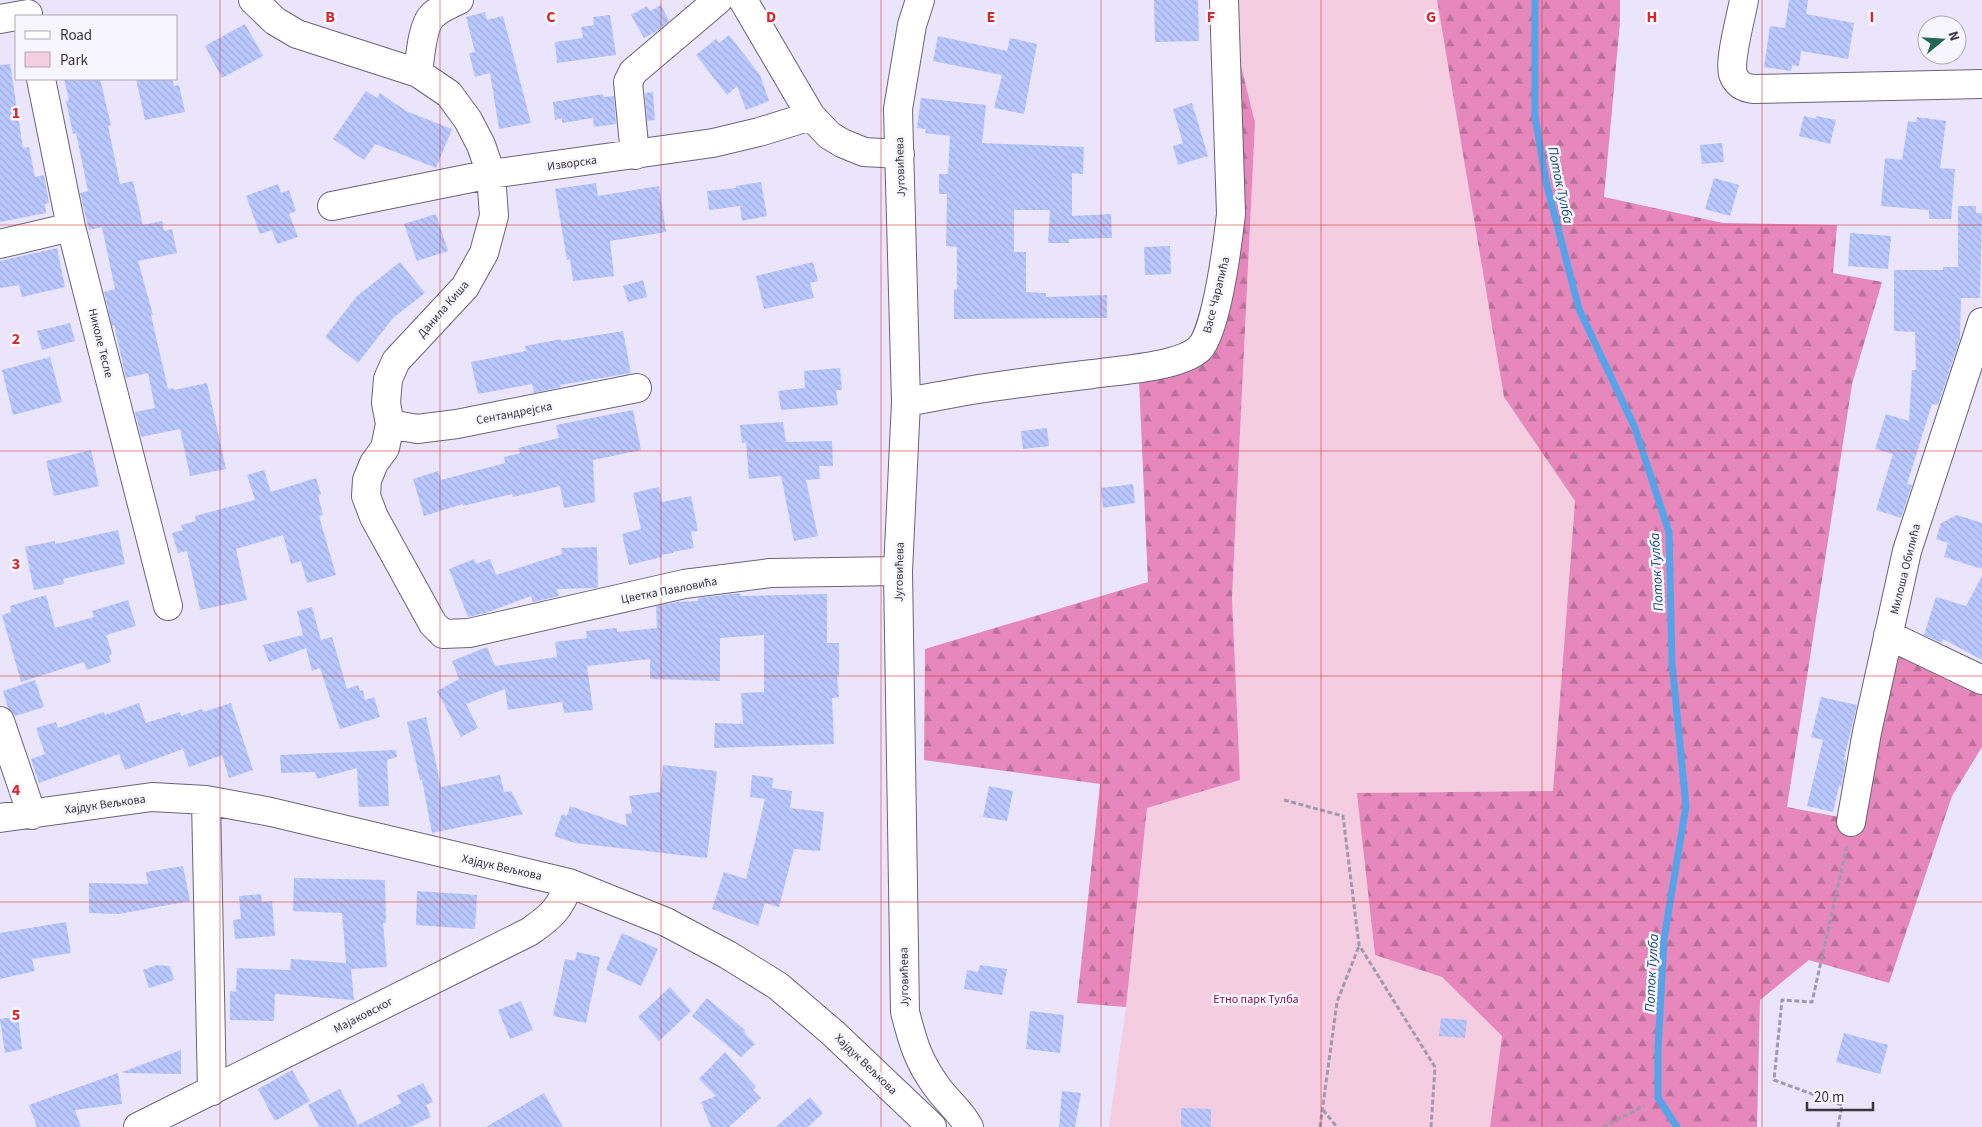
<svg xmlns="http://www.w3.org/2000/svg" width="1982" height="1127" font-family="'Source Sans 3',sans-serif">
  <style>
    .green { fill: #f5cde0 }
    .forest { fill: url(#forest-firs) }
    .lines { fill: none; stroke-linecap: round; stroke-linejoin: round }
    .stream { stroke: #55a4ea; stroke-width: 7 }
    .building { fill: url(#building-back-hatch) }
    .minor-casing { stroke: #696478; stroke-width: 30 }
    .path { stroke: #a09bac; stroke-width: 3; stroke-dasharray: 5 2.5; stroke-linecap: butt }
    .minor { stroke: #fff; stroke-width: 28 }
    .grid { fill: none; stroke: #d62828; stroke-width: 1; stroke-opacity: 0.55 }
    .labels { text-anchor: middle; stroke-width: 5; stroke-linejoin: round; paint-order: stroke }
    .street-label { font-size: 12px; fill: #39363f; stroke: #f7f5fe }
    .park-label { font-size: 12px; fill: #84155d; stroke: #f7f5fe }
    .water-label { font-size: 14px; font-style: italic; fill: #114b78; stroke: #f7f5fe }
    .grid-label { font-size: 16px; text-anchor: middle; font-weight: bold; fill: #d62828; stroke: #f7f5fe; stroke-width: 5; stroke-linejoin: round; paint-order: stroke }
  </style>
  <defs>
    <pattern id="forest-firs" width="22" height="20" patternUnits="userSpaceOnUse" patternTransform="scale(1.25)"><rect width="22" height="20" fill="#e688bb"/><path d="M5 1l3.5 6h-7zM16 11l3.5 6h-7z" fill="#bb7099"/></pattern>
    <pattern id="building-back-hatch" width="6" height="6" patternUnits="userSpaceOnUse" patternTransform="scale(1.25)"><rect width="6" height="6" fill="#b9c8fe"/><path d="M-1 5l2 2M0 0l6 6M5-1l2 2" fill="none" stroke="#a0acdb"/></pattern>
  </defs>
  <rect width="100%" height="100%" fill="#ebe5fc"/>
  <!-- green -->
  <path class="green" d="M1225 0H1437L1504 397 1575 501 1553 791 1358 793 1375 955 1442 977 1502 1036 1490 1127H1109L1126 1007 1147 808 1240 780 1232 597 1255 123Z"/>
  <!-- forest -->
  <path class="forest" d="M1225 0 1255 123 1232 597 1240 780 1147 808 1126 1007 1077 1003 1100 784 924 760 925 649 1148 582 1139 381 1198 367 1216 332Z
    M1437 0H1620V22L1604 197 1723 223 1837 225 1833 273 1882 282 1852 384 1787 807 1844 818 1897 652 1982 689V747L1952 796 1889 983 1809 960 1760 1000 1757 1127H1490L1502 1036 1442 977 1375 955 1357 793 1553 791 1575 501 1504 397Z"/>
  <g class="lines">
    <!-- stream -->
    <path class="stream" d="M1535 0V116L1546 182 1579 309 1635 428 1669 532 1672 663 1686 806 1664 939 1658 1049V1098L1677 1127"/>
  </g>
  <!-- building -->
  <path class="building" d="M1154 0H1198L1199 41 1155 42Z
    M1789 0H1808L1806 14 1854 23 1848 59 1801 51 1799 66 1792 65 1791 71 1764 67 1770 26 1785 28Z
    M661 5 669 21 657 31 644 38 631 15 647 6 650 11Z
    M485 12 487 20 503 16 531 123 499 129 490 73 475 77 469 53 475 52 466 17Z
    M610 15 616 55 557 63 555 42 583 38 581 27 594 25 593 17Z
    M245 24 263 56 222 78 205 46Z
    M729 35 760 75 769 101 746 110 737 86 727 95 696 55 716 39 719 43Z
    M938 36 1007 51 1010 38 1037 44 1024 114 994 108 1002 75 933 61Z
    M10 64 23 148 29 147 35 177 44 175 49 203 45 204 46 213 0 222V65Z
    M64 79H100L111 125 108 126 120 184 133 181 143 225 162 221 164 231 172 229 177 253 138 261 153 315H151L168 389 174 388V390L207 383 226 469 190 476 180 429 141 437 135 412 155 408 148 373 126 378 114 325 112 326 104 292 115 289 102 227 89 230 80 193 88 191 76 133 73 134 66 101 69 100Z
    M136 79H172L174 86 179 85 185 112 145 120Z
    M366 91 377 98 380 93 406 111 452 129 436 168 375 144 364 160 333 139Z
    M653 92 655 120 647 121 645 93Z
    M603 94 604 97 614 96 616 124 594 127 593 118 562 123V118L555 120 553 102Z
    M921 98 986 105 982 143 1084 147 1083 174 1072 173V216L1111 214 1112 238 1069 239V243H1048L1050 210H1014V252H1026V292L1046 293V297L1107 295V318L954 319V289L957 290V247L946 246 947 194H939V174H948L950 136 925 133 926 129 917 128Z
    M1192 103 1208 156 1178 165 1173 146 1183 143 1173 109Z
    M1804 116 1816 119V116L1836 120 1830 144 1799 136Z
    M1917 117 1946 121 1940 168 1955 169 1951 219H1929V210L1881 206 1885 158 1902 160 1908 121 1916 122Z
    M1722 143 1724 162 1702 164 1700 145Z
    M1714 178 1739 185 1730 216 1705 209Z
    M761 182 767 216 742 221 740 206 709 210 707 191 736 188V186Z
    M596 183 598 196 659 186 666 232 610 241 614 276 573 281 570 259 567 260 555 189Z
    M278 184 281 193 289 190 296 211 289 214 298 237 277 244 272 230 260 234 246 196Z
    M1958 206H1976V213H1982L1980 298H1961L1960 339 1938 405 1932 404 1907 484 1912 485 1901 518 1876 510 1893 454 1875 449 1886 414 1909 421 1912 370H1916L1915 332 1894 331V270H1943V267H1958Z
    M436 214 448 251 417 261 404 224Z
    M1850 233 1891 236 1888 269 1848 266Z
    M1170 246 1171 274 1145 275 1144 247Z
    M57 248 65 287 22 297 19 285 0 288V261Z
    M400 262 425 293 393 318 358 363 325 337 357 296Z
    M813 262 818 281 810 283 814 298 764 309 756 276Z
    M643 280 647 297 628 302 623 286Z
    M70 323 75 341 42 350 37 331Z
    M623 331 631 373 560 385 561 387 534 393 532 384 478 394 471 362 526 351 525 346 561 339V341Z
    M50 357 62 402 13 415 2 370Z
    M840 368 842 390H836L838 405 781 410 778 391 805 388 804 371Z
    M633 410 641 450 593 460 595 502 564 508 560 486 513 497 512 494 463 506V504L424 516 413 479 438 471 441 480 505 463 504 457 520 453 518 448 559 438 556 425Z
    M783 422 786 442 832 441 833 466H819L820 479 806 480 818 536 794 541 781 476 749 479 746 442 742 443 740 425Z
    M1047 428 1049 446 1023 449 1021 431Z
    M91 450 99 486 54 496 46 461Z
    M264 470 271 492 316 478 321 494 318 495 323 515 319 516 336 575 307 583 301 561 291 564 283 535 236 549 247 600 200 610 187 551 178 553 172 533 183 530 181 525 196 521 195 516 255 500 247 475Z
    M1133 484 1135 503 1103 508 1101 488Z
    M659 487 662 502 691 496 698 531 691 532 694 548 673 552V553L661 555 662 557 629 565 622 534 641 529 633 493Z
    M1957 515 1982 523V569L1944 557 1948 543 1936 539 1941 523Z
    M118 530 125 564 63 579 64 584 34 590 25 547 55 541V544Z
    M597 547 598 588 557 589 559 596 533 602 531 596 485 613 468 617 449 569 474 559 476 564 490 559 496 575 562 554 561 548Z
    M1982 576V660L1943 639 1942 643 1924 635 1936 597 1966 606Z
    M740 593V596L827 594V643H839V675H837L839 697 832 698 834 744 714 748 715 723 743 724 741 693 764 692V635L720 638V681L650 679V659L587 666 593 710 564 713 562 702 508 710 505 689 466 704 478 728 461 737 437 691 459 679 452 661 487 647 495 666 557 657 555 642 587 638 586 631 617 628V632L657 628 656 606 677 602 698 601V598Z
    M46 595 55 628 94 617 92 611 128 600 136 626 106 635 112 654 109 656 111 662 87 670 84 662 21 682 2 615 11 612 10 606Z
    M312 607 321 640 332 637 347 689 358 685 360 691 363 690 365 700 374 697 380 717 340 729 320 668 312 671 306 648 269 662 263 645 303 635 297 611Z
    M35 680 44 707 15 716 8 708 3 691Z
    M1821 697 1857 705 1844 759 1846 760 1841 787 1839 786 1833 812 1807 806 1823 740 1811 737Z
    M139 703 146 723 180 712 181 716 202 709 203 712 231 703 253 770 229 778 222 755 189 767 183 749 125 770 119 754 39 783 31 759 45 754 36 728 56 722 58 728 104 712 105 715Z
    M426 717 441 787 500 775 504 792 511 791 523 814 432 833 422 780H420L407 722Z
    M396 750 397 757 387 760 389 806 359 807 357 768 317 779 315 772 281 773 280 755Z
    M663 765 717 771 707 858 575 843 554 836 562 814 567 816 570 806 627 826 625 814 632 813 629 796 660 792Z
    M752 775 773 778 772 788 792 791 790 808 824 812 820 851 794 849 779 907 765 903 758 926 712 909 724 872 746 879 765 799 750 797Z
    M989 786 1013 791 1007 821 983 817Z
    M183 866 190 901 119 914 89 913V883L148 884 146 872Z
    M294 878 385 880 386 923H383L387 967 351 969 354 1000 275 994 274 1021 230 1020V991L236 992 237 968 290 970 291 959 346 963 342 913 293 911Z
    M417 891 477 895 475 929 416 925Z
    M261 894 262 902 272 901 275 936 235 939 233 920 241 919 239 896Z
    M66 922 71 953 32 959 35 971 0 979V933Z
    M622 933 658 949 641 986 606 970Z
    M577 952 600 957 586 1023 553 1016 565 959 575 961Z
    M157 965 170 966 174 980 149 988 143 970Z
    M980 965 1007 969 1002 995 964 989 967 970 978 972Z
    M670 987 691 1011 659 1041 638 1017Z
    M707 998 745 1030 744 1032 755 1044 741 1057 692 1016Z
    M521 1001 533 1030 510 1039 498 1010Z
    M1030 1011 1064 1015 1060 1053 1026 1049Z
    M18 1016 22 1049 5 1053 0 1019Z
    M1441 1018 1467 1020 1465 1038 1439 1036Z
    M1844 1033 1888 1045 1880 1074 1836 1062Z
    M181 1050V1074L123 1073 122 1072Z
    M725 1052 756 1087 753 1090 761 1098 729 1127H711L701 1102 716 1096 699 1079Z
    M292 1070 310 1101 275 1121 258 1089Z
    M118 1073 122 1104 75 1110 81 1127H37L29 1105Z
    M423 1083 433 1102 426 1105 431 1117 410 1127H319L308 1105 340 1089 358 1125 401 1103 397 1095Z
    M1062 1091 1081 1093 1075 1127H1059Z
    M544 1093 563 1127H486Z
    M810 1097 823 1113 808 1127H776Z
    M1181 1108 1211 1109V1127H1181Z"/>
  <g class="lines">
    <defs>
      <path id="minor" d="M253 0 275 21 297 34 418 73 449 94 468 120 481 145 491 174 494 216 484 253 465 287 396 361 388 379 386 403 390 424 385 448 374 463 367 480 366 496 374 517 433 624 443 634 469 633 684 584 770 573 898 571
        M743 0 811 116 829 135 842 143 864 152 900 154
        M920 0 912 25 898 109 906 402 898 571 905 1012C913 1043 918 1061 937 1087 947 1101 961 1112 969 1127
        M1744 0C1741 17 1729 60 1733 74 1737 85 1744 88 1754 89L1982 84
        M0 19 28 14
        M418 73C420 59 422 26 432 16 439 9 450 4 459 0
        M41 79 71 227 168 606
        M635 155 628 82 633 72 718 0
        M332 206 491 174 713 143 759 132 811 116
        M0 244 71 227
        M906 402C935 397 963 391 992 387 1026 382 1059 378 1093 374 1120 370 1179 367 1199 349 1217 332 1228 240 1231 214L1224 0
        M390 424 417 429 457 424 637 388
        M1888 635 1982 680
        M0 721 32 815
        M206 800 212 1091
        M0 818 152 797 206 800 271 812 569 883 666 922 728 955 778 986 833 1033 932 1127
        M1851 822 1867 732 1907 551 1982 322
        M138 1127 529 932C551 917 561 908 569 883"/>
    </defs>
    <!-- minor casing -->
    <use href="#minor" class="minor-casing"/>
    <!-- path -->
    <path class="path" d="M1284 800 1343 816 1359 945 1435 1067 1431 1127
      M1323 1110 1337 1127
      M1320 1127 1337 1002 1359 946
      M1603 1127 1644 1106
      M1838 1127 1842 1105 1774 1080 1782 1000 1812 1002 1847 845"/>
    <!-- minor -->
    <use href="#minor" class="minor"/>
  </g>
  <!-- grid -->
  <path class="grid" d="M220 0V1127M440 0V1127M661 0V1127M881 0V1127M1101 0V1127M1321 0V1127M1542 0V1127M1762 0V1127M0 225H1982M0 451H1982M0 676H1982M0 902H1982"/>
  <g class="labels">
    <!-- street labels -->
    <g class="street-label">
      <text transform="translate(572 163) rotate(-8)" y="4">Изворска</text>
      <text transform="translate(900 167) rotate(-92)" y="4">Југовићева</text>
      <text transform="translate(1216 295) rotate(-76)" y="4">Васе Чарапића</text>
      <text transform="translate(443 309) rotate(-49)" y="4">Данила Киша</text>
      <text transform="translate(101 343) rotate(76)" y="4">Николе Тесле</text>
      <text transform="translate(514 413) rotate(-11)" y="4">Сентандрејска</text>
      <text transform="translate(1905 569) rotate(-76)" y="4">Милоша Обилића</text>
      <text transform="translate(899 572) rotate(-89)" y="4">Југовићева</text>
      <text transform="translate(669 590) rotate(-11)" y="4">Цветка Павловића</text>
      <text transform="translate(105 804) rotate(-8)" y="4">Хајдук Вељкова</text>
      <text transform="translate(502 867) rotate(13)" y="4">Хајдук Вељкова</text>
      <text transform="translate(904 977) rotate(-91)" y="4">Југовићева</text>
      <text transform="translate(363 1015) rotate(-27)" y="4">Мајаковског</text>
      <text transform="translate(866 1064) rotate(44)" y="4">Хајдук Вељкова</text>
    </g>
    <!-- park labels -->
    <g class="park-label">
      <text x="1256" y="1003">Етно парк Тулба</text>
    </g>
    <!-- water labels -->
    <g class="water-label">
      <text transform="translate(1561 185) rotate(78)" y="5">Поток Тулба</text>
      <text transform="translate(1656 572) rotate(-93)" y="5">Поток Тулба</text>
      <text transform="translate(1651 973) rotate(-87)" y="5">Поток Тулба</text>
    </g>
  </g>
  <g class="grid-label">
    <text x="330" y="22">B</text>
    <text x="551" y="22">C</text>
    <text x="771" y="22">D</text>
    <text x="991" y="22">E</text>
    <text x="1211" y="22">F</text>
    <text x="1431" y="22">G</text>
    <text x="1652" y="22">H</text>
    <text x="1872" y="22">I</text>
    <text x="16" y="118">1</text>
    <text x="16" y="344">2</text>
    <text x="16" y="569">3</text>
    <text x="16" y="795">4</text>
    <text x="16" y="1020">5</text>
  </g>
  <!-- legend -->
  <rect x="15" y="15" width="162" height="65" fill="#f7f5fe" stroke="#aba9b2"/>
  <rect x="25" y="31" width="25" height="8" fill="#ffffff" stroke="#aba9b2"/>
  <text x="60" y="40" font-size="15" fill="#39363f">Road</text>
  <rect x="25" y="52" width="25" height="15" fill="#f5cde0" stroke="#aba9b2"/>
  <text x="60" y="65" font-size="15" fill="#39363f">Park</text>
  <!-- north arrow -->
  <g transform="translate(1942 40) rotate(72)"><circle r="24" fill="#f7f5fe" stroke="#aba9b2"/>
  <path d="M0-4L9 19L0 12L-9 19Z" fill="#246655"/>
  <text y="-8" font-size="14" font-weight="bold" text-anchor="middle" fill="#39363f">N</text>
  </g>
  <!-- scale -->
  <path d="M1807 1102v8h66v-8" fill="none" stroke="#39363f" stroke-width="2.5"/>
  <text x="1814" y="1102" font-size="15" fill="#39363f" stroke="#f7f5fe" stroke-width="4" paint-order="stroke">20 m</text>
</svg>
